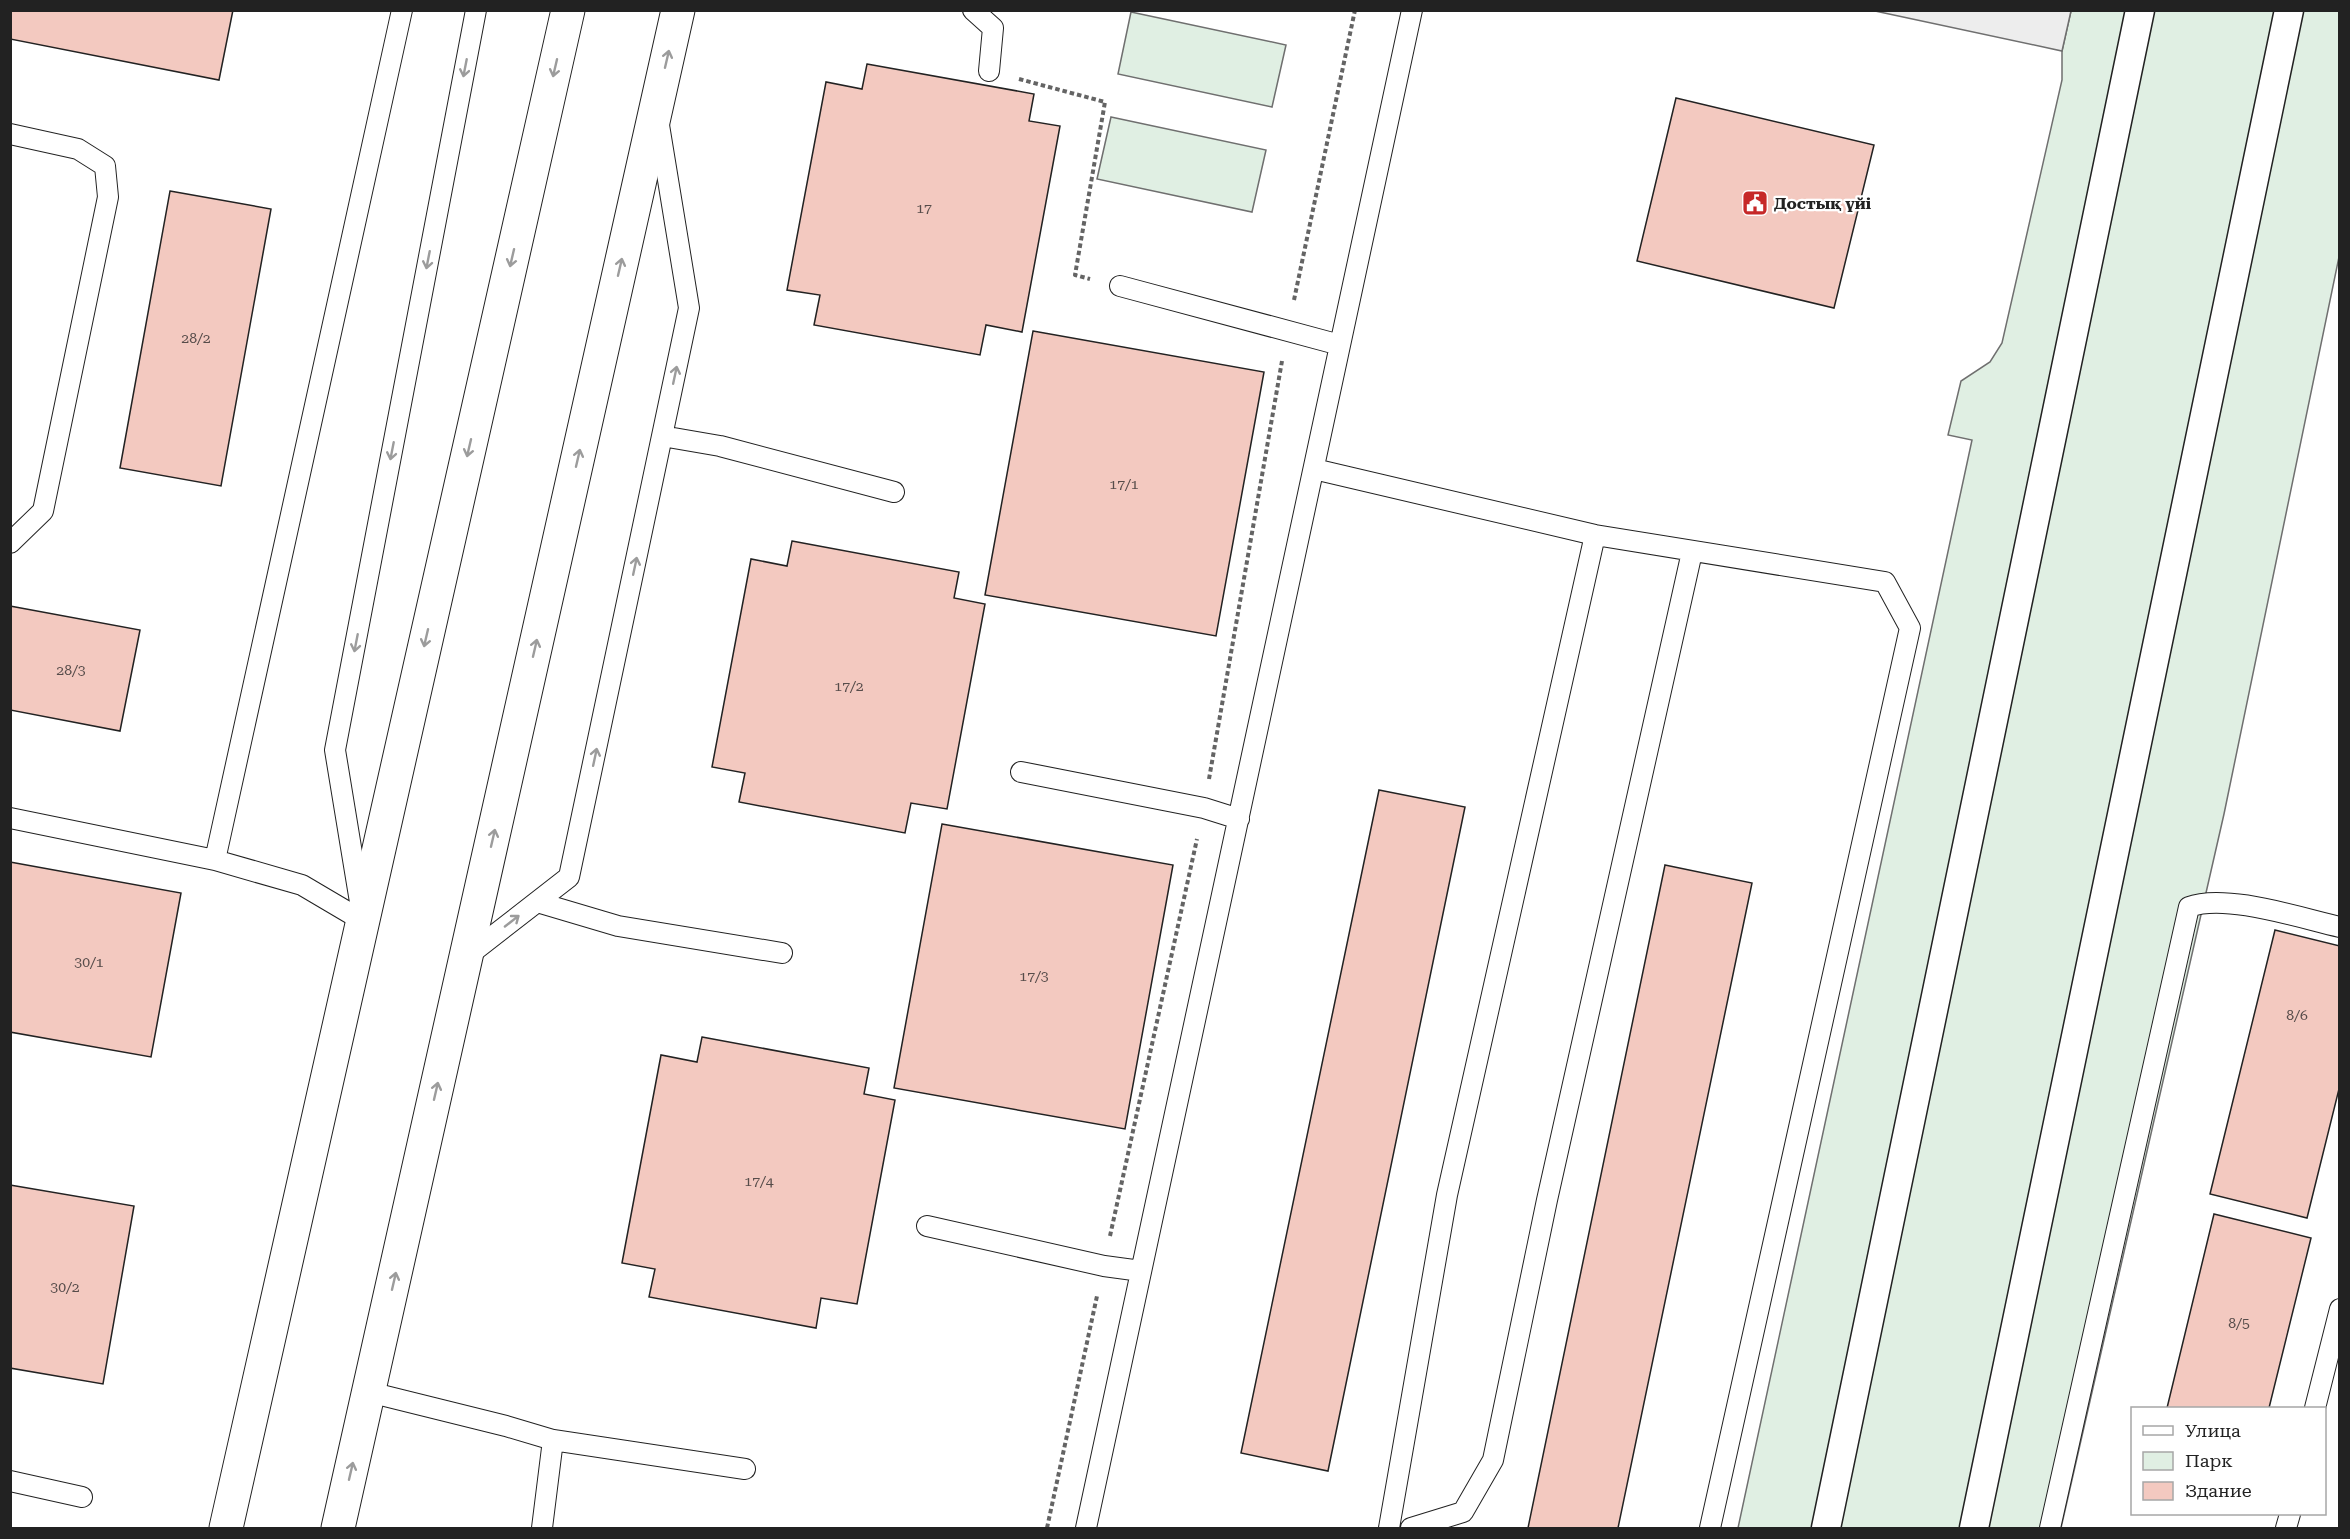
<svg xmlns="http://www.w3.org/2000/svg" width="2350" height="1539" font-family="'Roboto Serif',serif">
  <style>
    .green { fill: #e0efe3; stroke: #6f6f6f; stroke-width: 1.5 }
    .parking { fill: #ededed; stroke: #6f6f6f; stroke-width: 1.5 }
    .building { fill: #f3c9c0; stroke: #222; stroke-width: 1.5 }
    .lines { fill: none; stroke-linecap: round; stroke-linejoin: round }
    .service-casing { stroke: #222; stroke-width: 22 }
    .pedestrian-casing { stroke: #222; stroke-width: 31 }
    .tertiary-casing { stroke: #222; stroke-width: 35 }
    .path { stroke: #646464; stroke-width: 4; stroke-dasharray: 4.5 3; stroke-linecap: butt }
    .service { stroke: #fff; stroke-width: 20 }
    .pedestrian { stroke: #fff; stroke-width: 28 }
    .tertiary { stroke: #fff; stroke-width: 33 }
    .oneway { stroke: #9c9c9c }
    .labels { text-anchor: middle; stroke-width: 4.5; stroke-linejoin: round; paint-order: stroke }
    .number-label { font-size: 14px; fill: #564c4a }
    .poi-label { font-size: 16px; font-weight: bold; fill: #222; stroke: #fff; text-anchor: start }
  </style>
  <rect width="100%" height="100%" fill="#fff"/>
  <!-- green -->
  <path class="green" d="M2071 11H2339V257L2224 814 2061 1528H1738L1972 440 1948 435 1961 381 1990 362 2002 343 2062 80V51Z
    M1131 12 1286 45 1272 107 1118 74Z
    M1111 117 1266 150 1252 212 1097 179Z"/>
  <!-- parking -->
  <path class="parking" d="M1875 11H2071L2062 51Z"/>
  <!-- building -->
  <path class="building" d="M10 10H233L219 80 10 39Z
    M867 64 1034 94 1029 121 1060 126 1022 332 986 325 980 355 814 325 820 295 787 290 826 82 862 89Z
    M1676 98 1874 145 1834 308 1637 261Z
    M170 191 271 209 221 486 120 468Z
    M1033 331 1264 372 1216 636 985 595Z
    M792 541 959 572 954 598 985 604 947 809 911 803 905 833 739 802 745 773 712 767 751 559 787 566Z
    M10 606 140 630 120 731 10 710Z
    M1379 790 1465 807 1328 1471 1241 1453Z
    M942 824 1173 865 1125 1129 894 1088Z
    M10 862 181 893 151 1057 10 1032Z
    M1665 865 1752 883 1618 1528H1528Z
    M2275 930 2340 946V1085L2307 1218 2210 1194Z
    M702 1037 869 1068 864 1094 895 1100 857 1304 821 1298 816 1328 649 1297 655 1269 622 1263 661 1055 697 1062Z
    M10 1185 134 1206 103 1384 10 1368Z
    M2214 1214 2311 1238 2269 1408H2167Z"/>
  <g class="lines">
    <defs>
      <path id="service" d="M973 10 993 28 989 71
        M10 134 78 149 105 166 108 197 43 511 10 543
        M1120 286 1340 345
        M662 436 720 446 894 492
        M1314 469 1595 535 1885 582 1910 628 1710 1528
        M1021 772 1204 808 1239 819
        M10 818 215 860 302 885 363 921
        M215 860 402 10
        M360 902 335 750 476 10
        M537 902 618 926 782 953
        M466 957 569 877 689 308 659 125
        M927 1226 1104 1266 1141 1271
        M369 1392 506 1426 553 1440 542 1528
        M2315 1408 2340 1309
        M553 1440 745 1469
        M10 1481 82 1497
        M1086 1528 1412 10
        M1389 1528 1447 1195 1595 535
        M1411 1528 1463 1512 1493 1460 1547 1200 1692 552
        M2050 1528 2189 907C2225 893 2300 918 2340 927
        M2286 1528 2290 1514"/>
      <path id="pedestrian" d="M1826 1528 2140 10
        M1974 1528 2289 10"/>
      <path id="tertiary" d="M226 1528 568 10
        M338 1528 678 10"/>
    </defs>
    <!-- service casing -->
    <use href="#service" class="service-casing"/>
    <!-- pedestrian casing -->
    <use href="#pedestrian" class="pedestrian-casing"/>
    <!-- tertiary casing -->
    <use href="#tertiary" class="tertiary-casing"/>
    <!-- path -->
    <path class="path" d="M1019 79 1105 102 1075 275 1090 279
      M1294 300 1355 10
      M1209 779 1282 361
      M1110 1236 1197 839
      M1047 1528 1097 1296"/>
    <!-- service -->
    <use href="#service" class="service"/>
    <!-- pedestrian -->
    <use href="#pedestrian" class="pedestrian"/>
    <!-- tertiary -->
    <use href="#tertiary" class="tertiary"/>
  </g>
  <!-- one-way arrows -->
  <defs><path id="oneway-shaft" d="M-6 0H5M1.5-3L5.5 0L1.5 3" fill="none" stroke-width="1.6" stroke-linecap="round" stroke-linejoin="round" transform="scale(1.5)"/></defs>
  <g class="oneway">
    <use href="#oneway-shaft" transform="translate(667 59) rotate(-77)"/>
    <use href="#oneway-shaft" transform="translate(465 68) rotate(101)"/>
    <use href="#oneway-shaft" transform="translate(555 68) rotate(103)"/>
    <use href="#oneway-shaft" transform="translate(512 258) rotate(103)"/>
    <use href="#oneway-shaft" transform="translate(428 260) rotate(101)"/>
    <use href="#oneway-shaft" transform="translate(620 267) rotate(-77)"/>
    <use href="#oneway-shaft" transform="translate(675 375) rotate(-78)"/>
    <use href="#oneway-shaft" transform="translate(469 448) rotate(103)"/>
    <use href="#oneway-shaft" transform="translate(392 451) rotate(101)"/>
    <use href="#oneway-shaft" transform="translate(578 458) rotate(-77)"/>
    <use href="#oneway-shaft" transform="translate(635 566) rotate(-78)"/>
    <use href="#oneway-shaft" transform="translate(426 638) rotate(103)"/>
    <use href="#oneway-shaft" transform="translate(356 643) rotate(101)"/>
    <use href="#oneway-shaft" transform="translate(535 648) rotate(-77)"/>
    <use href="#oneway-shaft" transform="translate(595 757) rotate(-78)"/>
    <use href="#oneway-shaft" transform="translate(493 838) rotate(-77)"/>
    <use href="#oneway-shaft" transform="translate(512 921) rotate(-38)"/>
    <use href="#oneway-shaft" transform="translate(436 1091) rotate(-77)"/>
    <use href="#oneway-shaft" transform="translate(394 1281) rotate(-77)"/>
    <use href="#oneway-shaft" transform="translate(351 1471) rotate(-77)"/>
  </g>
  <!-- icons -->
  <defs>
    <symbol id="civic-square" viewBox="-11 -11 22 22"><rect x="-9" y="-9" width="18" height="18" rx="4" fill="#c62828" stroke="#fff"/><path d="M-.6-6.5H3V-4.5H.6V-3L4-1V1h2V6H-6V1h2V-1L-.6-3ZM-1.2 2.5V6h2.4V2.5Z" fill="#fff"/></symbol>
  </defs>
  <g fill-rule="evenodd">
    <use href="#civic-square" x="1740" y="188" width="30" height="30"/>
  </g>
  <g class="labels">
    <!-- number labels -->
    <g class="number-label">
      <text x="924" y="213">17</text>
      <text x="196" y="343">28/2</text>
      <text x="1124" y="489">17/1</text>
      <text x="71" y="675">28/3</text>
      <text x="849" y="691">17/2</text>
      <text x="89" y="967">30/1</text>
      <text x="1034" y="981">17/3</text>
      <text x="2297" y="1020">8/6</text>
      <text x="759" y="1186">17/4</text>
      <text x="65" y="1292">30/2</text>
      <text x="2239" y="1328">8/5</text>
    </g>
    <!-- poi labels -->
    <g class="poi-label">
      <text x="1774" y="209">Достық үйі</text>
    </g>
  </g>
  <!-- border -->
  <rect width="2350" height="1539" fill="none" stroke="#222222" stroke-width="24"/>
  <!-- legend -->
  <rect x="2131" y="1407" width="195" height="108" fill="#ffffff" stroke="#a7a7a7" stroke-width="1.5"/>
  <rect x="2143" y="1426" width="30" height="9" fill="#ffffff" stroke="#a7a7a7" stroke-width="1.5"/>
  <text x="2185" y="1437" font-size="18" fill="#222222">Улица</text>
  <rect x="2143" y="1452" width="30" height="18" fill="#e0efe3" stroke="#a7a7a7" stroke-width="1.5"/>
  <text x="2185" y="1467" font-size="18" fill="#222222">Парк</text>
  <rect x="2143" y="1482" width="30" height="18" fill="#f3c9c0" stroke="#a7a7a7" stroke-width="1.5"/>
  <text x="2185" y="1497" font-size="18" fill="#222222">Здание</text>
</svg>
